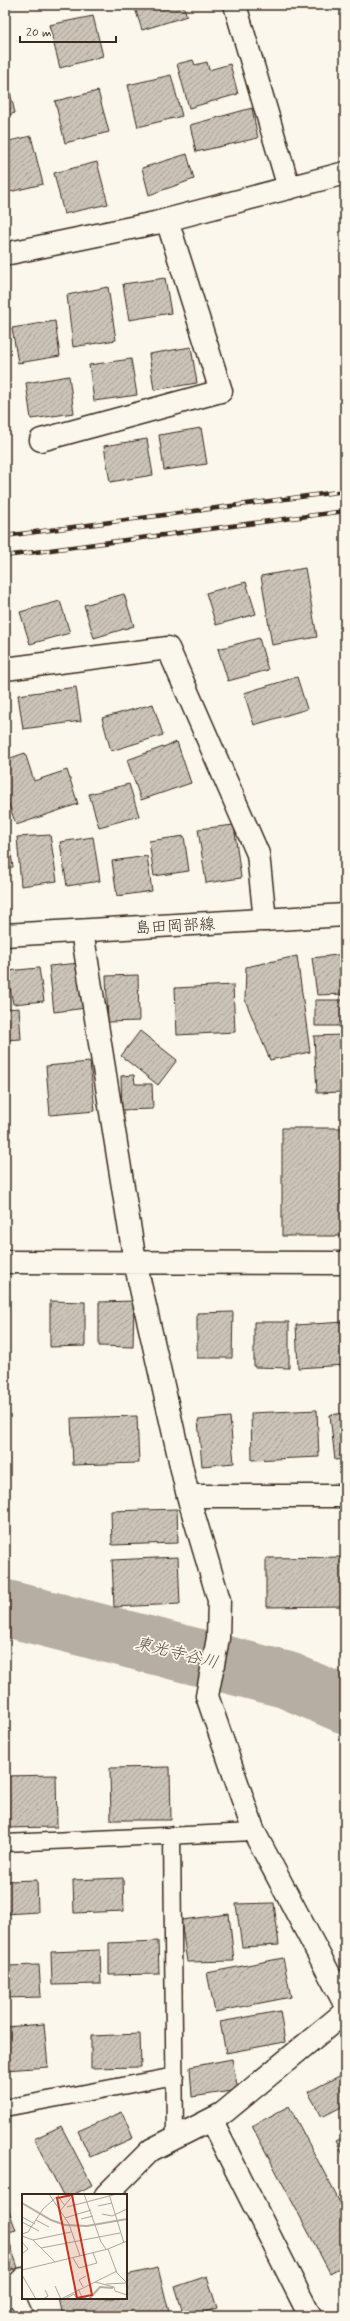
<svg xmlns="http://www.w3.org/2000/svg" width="350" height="2321" font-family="Mynerve,'Klee One',sans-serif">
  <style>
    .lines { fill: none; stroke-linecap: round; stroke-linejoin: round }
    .river { stroke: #b6aea2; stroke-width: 57 }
    .building { fill: url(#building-hatch); stroke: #3b2a1e }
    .lane-casing { stroke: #3b2a1e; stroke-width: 19 }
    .street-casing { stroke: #3b2a1e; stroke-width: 25 }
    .secondary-casing { stroke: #3b2a1e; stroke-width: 25 }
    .lane { stroke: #fbf7ec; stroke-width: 16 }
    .street { stroke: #fbf7ec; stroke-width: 22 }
    .secondary { stroke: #fbf7ec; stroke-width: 22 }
    .rail-casing { stroke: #3b2a1e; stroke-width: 4.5 }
    .rail { stroke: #fbf7ec; stroke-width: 3; stroke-dasharray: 9; stroke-linecap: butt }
    .labels { text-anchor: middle; stroke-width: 3.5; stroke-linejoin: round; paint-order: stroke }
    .street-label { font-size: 16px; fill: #3b2a1e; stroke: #fbf7ec }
    .water-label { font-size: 17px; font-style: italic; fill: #605246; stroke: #fbf7ec }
    .inset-river { fill: none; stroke: #b6aea2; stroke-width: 2 }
    .inset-road { fill: none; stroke: #aea59a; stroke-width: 1 }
    .view { fill: #c8321e; fill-opacity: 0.15; stroke: #c8321e; stroke-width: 2 }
    .inset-edge { fill: none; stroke: #3b2a1e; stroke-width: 2 }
  </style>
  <defs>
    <pattern id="building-hatch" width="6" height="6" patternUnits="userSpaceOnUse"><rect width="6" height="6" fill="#ccc4b9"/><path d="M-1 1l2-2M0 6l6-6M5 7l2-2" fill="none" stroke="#a79f96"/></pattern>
  </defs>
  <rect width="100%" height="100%" fill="#fbf7ec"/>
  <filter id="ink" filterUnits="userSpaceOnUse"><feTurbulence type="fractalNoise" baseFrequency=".025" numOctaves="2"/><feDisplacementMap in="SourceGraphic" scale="8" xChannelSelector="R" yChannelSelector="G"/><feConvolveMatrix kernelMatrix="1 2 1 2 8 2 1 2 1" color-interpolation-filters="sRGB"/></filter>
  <g filter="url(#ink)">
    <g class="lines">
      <!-- river -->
      <path class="river" d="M5 1608 287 1680 345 1705"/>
    </g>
    <!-- building -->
    <path class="building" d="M134 5H183L187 16 142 30Z
      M93 16 103 56 60 68 49 25Z
      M193 60 195 65 207 62 209 70 230 64 238 94 189 108 177 64Z
      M5 71 15 113 5 116Z
      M171 75 182 116 138 127 128 85Z
      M98 91 109 132 65 143 55 101Z
      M252 108 258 138 196 152 190 125Z
      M31 136 43 184 5 193V142Z
      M187 154 194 179 149 195 142 168Z
      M97 162 108 204 64 214 54 173Z
      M165 278 171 313 129 320 123 284Z
      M108 287 116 340 73 347 67 295Z
      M55 321 60 356 18 363 12 328Z
      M191 347 197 383 154 390 149 354Z
      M131 359 137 395 94 401 89 365Z
      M69 376 74 413 31 419 26 383Z
      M201 428 207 464 164 470 159 435Z
      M147 439 153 475 110 482 104 446Z
      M305 568 317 637 272 645 261 576Z
      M246 582 256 614 216 625 206 593Z
      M124 594 134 626 94 638 84 605Z
      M60 601 70 633 30 644 20 612Z
      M259 638 268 670 228 681 218 649Z
      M297 677 307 709 254 725 244 693Z
      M76 687 81 721 23 729 18 695Z
      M153 704 163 735 111 751 102 718Z
      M177 742 191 783 141 800 127 760Z
      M25 753 34 781 67 770 78 804 16 825 5 793V760Z
      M129 784 139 816 99 827 89 794Z
      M5 815 13 867 5 868Z
      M234 825 241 878 206 883 198 829Z
      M50 835 57 881 21 886 17 837Z
      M184 836 189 871 154 876 149 841Z
      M93 837 100 881 67 886 60 842Z
      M147 856 152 891 117 896 112 861Z
      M345 954V994L317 995 312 958Z
      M297 956 310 1052 270 1060 245 1000 246 967Z
      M80 963 86 1008 54 1012 49 966Z
      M39 968 44 1001 13 1004 7 971Z
      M138 975 139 1021 108 1022 106 976Z
      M233 985 235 1032 177 1035 175 988Z
      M315 1000H345V1026H315Z
      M19 1008 21 1039 5 1040V1009Z
      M140 1031 177 1060 158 1085 121 1056Z
      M343 1035 345 1092 317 1093 314 1036Z
      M90 1062 95 1111 50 1115 46 1066Z
      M134 1075 135 1084H152L153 1109 122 1110 121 1076Z
      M282 1128H345V1236H282Z
      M50 1301 85 1302V1346L50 1347Z
      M134 1301 133 1347 99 1346V1302Z
      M233 1312 232 1358H197V1313Z
      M254 1322H289V1368L254 1367Z
      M345 1322V1365L298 1368 296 1325Z
      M317 1410 319 1457 252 1460 251 1413Z
      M345 1413V1459L335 1460 330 1415Z
      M137 1416 139 1463 73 1465 71 1418Z
      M230 1417 234 1463 202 1466 198 1420Z
      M177 1509 178 1543 112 1545 111 1511Z
      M178 1557 180 1604 114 1607 112 1560Z
      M345 1557V1606L266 1607V1558Z
      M170 1767 171 1820H111L110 1768Z
      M56 1775 57 1827 5 1828V1776Z
      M123 1878 124 1911 74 1913 73 1880Z
      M37 1880 38 1912 5 1914V1881Z
      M274 1903 279 1945 242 1947 236 1904Z
      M229 1914 234 1961 187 1962 181 1920Z
      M158 1941 159 1974 109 1975V1943Z
      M100 1950 101 1984 52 1985 51 1952Z
      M283 1958 291 1997 215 2012 207 1973Z
      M39 1965 41 1997 5 1998V1966Z
      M280 2011 285 2042 226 2053 220 2022Z
      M44 2024 48 2067 5 2070V2027Z
      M140 2034 141 2067 91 2068V2036Z
      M232 2059 238 2090 192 2097 190 2067Z
      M345 2073V2105L322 2117 308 2092Z
      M289 2106 345 2212V2265L330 2273 252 2126Z
      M122 2112 133 2138 90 2157 78 2131Z
      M61 2126 92 2185 73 2195H63L34 2139Z
      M345 2137V2158L336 2141Z
      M5 2200 16 2230 5 2233Z
      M8 2237 18 2268 5 2272V2238Z
      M158 2268 170 2316H63L59 2298H126V2275Z
      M207 2276 217 2308 193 2316H184L175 2287Z"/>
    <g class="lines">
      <defs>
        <path id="lane" d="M172 1835 175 2138
          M5 1843 254 1832
          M5 2108 175 2076
          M13 2289 25 2316"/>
        <path id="street" d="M235 5 289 188
          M5 254 155 223 345 173
          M41 440 221 391 167 220
          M5 669 168 648 258 854 265 920
          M82 931 135 1262 188 1496 219 1600 218 1638 207 1696 254 1832 345 2004
          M5 1262 345 1263
          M188 1496H345
          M211 2120 310 2316
          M106 2195 151 2150 222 2114 345 2012
          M5 2297 23 2279"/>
        <path id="secondary" d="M5 935 345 915"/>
      </defs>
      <!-- lane casing -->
      <use href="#lane" class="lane-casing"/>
      <!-- street casing -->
      <use href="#street" class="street-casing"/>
      <!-- secondary casing -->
      <use href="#secondary" class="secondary-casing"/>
      <!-- lane -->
      <use href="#lane" class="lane"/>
      <!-- street -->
      <use href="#street" class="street"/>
      <!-- secondary -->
      <use href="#secondary" class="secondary"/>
      <defs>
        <path id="rail" d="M5 536 345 491
          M5 556 345 511"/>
      </defs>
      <!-- rail casing -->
      <use href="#rail" class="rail-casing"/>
      <!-- rail -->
      <use href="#rail" class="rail"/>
    </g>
  </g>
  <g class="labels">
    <!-- street labels -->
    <g class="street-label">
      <text transform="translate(175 925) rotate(-3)" y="6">島田岡部線</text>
    </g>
    <!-- water labels -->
    <g class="water-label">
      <text transform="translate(177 1652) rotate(14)" y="6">東光寺谷川</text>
    </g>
  </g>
  <!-- overview -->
  <g transform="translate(22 2194)">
    <rect width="105" height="105" fill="#fbf7ec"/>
    <path class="inset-river" d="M0 9 29 26 43 31 65 32 105 25M67 105 78 93 91 94"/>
    <path class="inset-road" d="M27 0 47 30 58 62M62 0 79 48 84 55M87 0 102 49M36 2 43 12M76 12 90 9M45 13 95 0M38 17 52 0M80 20 90 22 105 15M0 23 13 30M43 24 69 16M59 25 71 22M14 26 27 33M0 28 17 37M0 40 6 38 21 15 38 0M0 42 11 46 33 68M11 46 49 38M0 48 6 55 0 60M19 54 98 39M86 55 95 79 105 89M51 64 57 74 75 69 71 59M0 76 86 55 105 47M0 81 14 105M73 88 92 93 93 97 105 101M84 90 104 89M33 92 39 105M61 93 57 86 64 82M56 95 61 105 67 101M21 105 26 102 23 96M39 105 95 77M43 105 52 100 55 105"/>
    <path class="view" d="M50 1 70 101 55 104 35 4Z"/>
    <rect width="105" height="105" class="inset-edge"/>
  </g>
  <!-- margin -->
  <rect width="350" height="2321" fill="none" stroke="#fbf7ec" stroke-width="20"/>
  <rect x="10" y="10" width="330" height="2301" fill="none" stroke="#3b2a1e" stroke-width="1.5" filter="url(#ink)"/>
  <!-- scale -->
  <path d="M20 36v6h96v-6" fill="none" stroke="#3b2a1e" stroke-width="2"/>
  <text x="26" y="36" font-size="12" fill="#3b2a1e" stroke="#fbf7ec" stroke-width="3" paint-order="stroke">20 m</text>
</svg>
